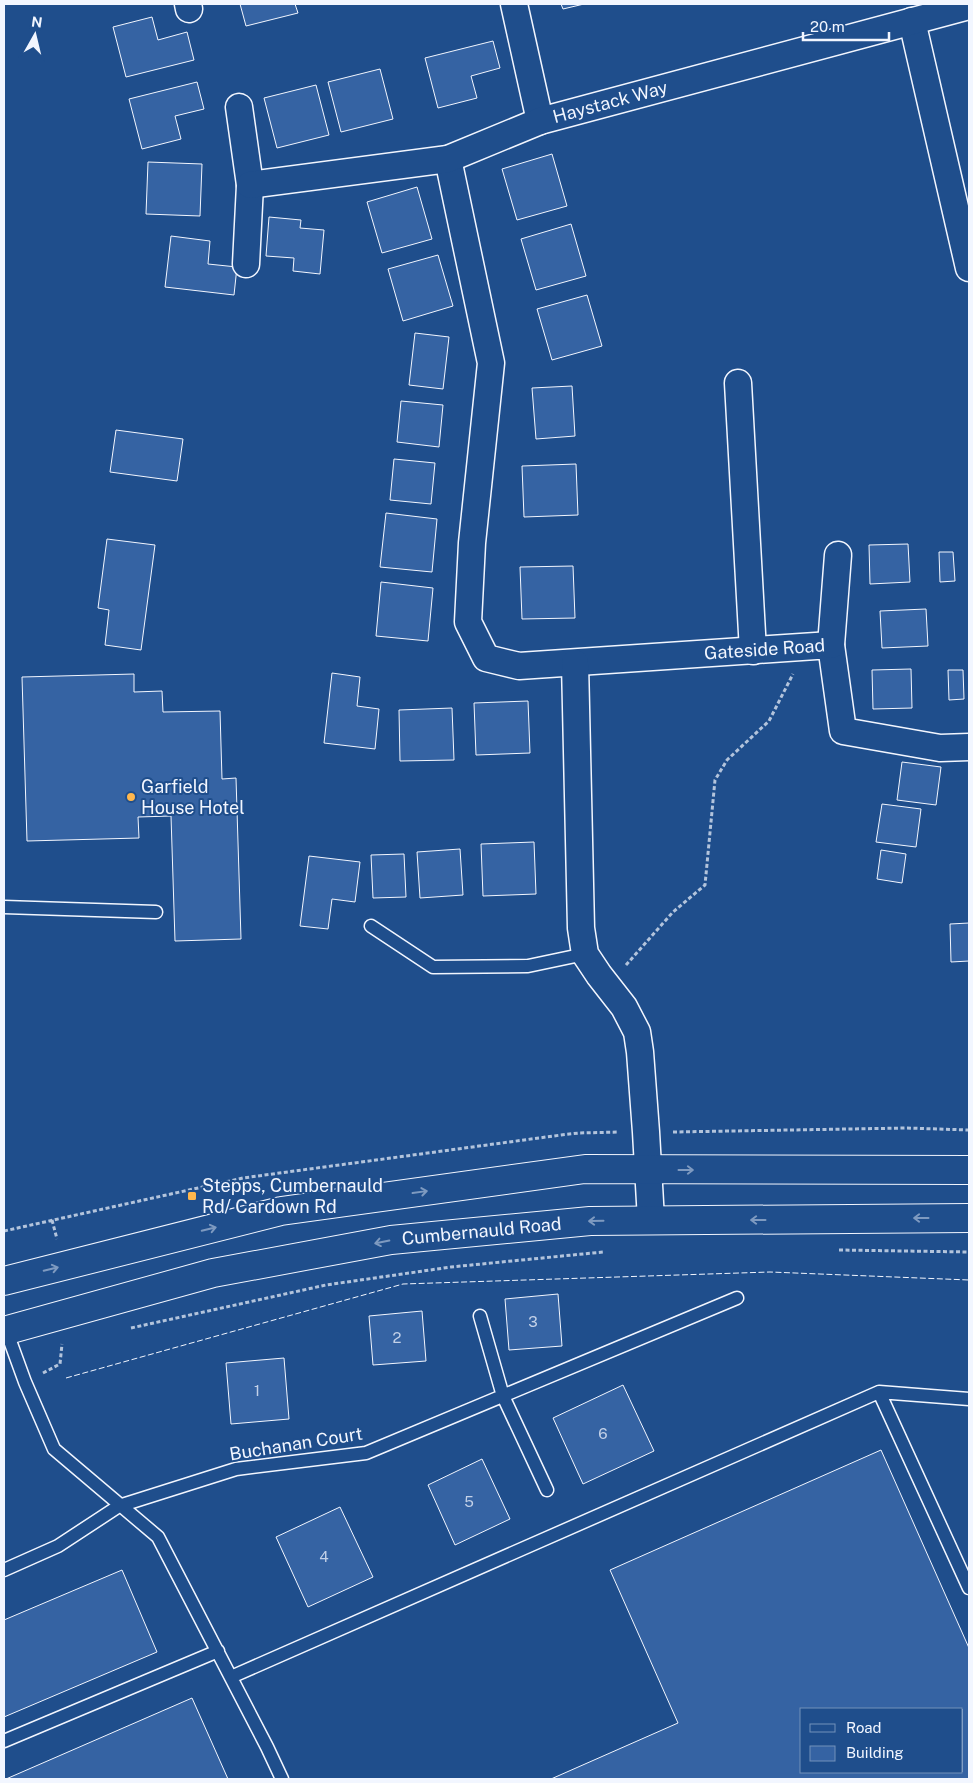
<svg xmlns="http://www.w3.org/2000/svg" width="973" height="1783" font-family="'Public Sans',sans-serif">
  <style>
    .building { fill: #3563a3; stroke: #f2f6ff; fill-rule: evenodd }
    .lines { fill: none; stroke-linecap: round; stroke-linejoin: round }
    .service-casing { stroke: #f2f6ff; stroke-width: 15 }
    .minor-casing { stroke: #f2f6ff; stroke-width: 29 }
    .primary-casing { stroke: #f2f6ff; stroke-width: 30 }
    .path { stroke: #b3c4dc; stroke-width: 3; stroke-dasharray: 4 2.5; stroke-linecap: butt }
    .service { stroke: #1f4e8c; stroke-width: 12 }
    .minor { stroke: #1f4e8c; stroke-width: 26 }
    .primary { stroke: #1f4e8c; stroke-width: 28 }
    .fence { stroke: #f2f6ff; stroke-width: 1; stroke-dasharray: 6 2.5; stroke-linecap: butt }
    .oneway { stroke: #7e9ac0 }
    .poi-dot { fill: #ffb74d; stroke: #1f4e8c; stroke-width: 2 }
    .labels { text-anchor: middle; stroke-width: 4; stroke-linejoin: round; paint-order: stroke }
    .number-label { font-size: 15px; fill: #c3d1e8 }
    .street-label { font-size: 18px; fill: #f2f6ff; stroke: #1f4e8c }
    .poi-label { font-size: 18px; fill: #f2f6ff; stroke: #1f4e8c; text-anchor: start }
  </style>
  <rect width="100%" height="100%" fill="#1f4e8c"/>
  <!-- building -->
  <path class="building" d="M240 4H295L298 13 246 26Z
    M561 4H584L563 9Z
    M152 17 158 40 187 32 194 60 126 77 113 27Z
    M493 41 500 68 471 76 477 98 438 108 425 58Z
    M380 69 393 119 341 132 328 82Z
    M197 82 204 109 175 116 181 139 142 149 129 99Z
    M316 85 329 135 277 148 264 98Z
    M552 154 567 206 517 220 502 169Z
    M148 162 202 164 200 216 146 214Z
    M417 187 432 239 382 253 367 202Z
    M269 217 301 220 300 228 324 230 320 274 293 271 294 258 266 256Z
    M571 224 586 276 536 290 521 239Z
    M171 236 210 241 208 264 237 267 234 295 165 287Z
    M438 255 453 306 403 321 388 269Z
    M587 295 602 346 552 360 537 309Z
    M415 333 449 337 443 389 409 385Z
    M572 386 575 436 536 439 532 388Z
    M401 401 443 405 439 447 397 442Z
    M116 430 183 439 177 481 110 472Z
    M394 459 435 463 431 504 390 500Z
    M576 464 578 515 524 517 522 466Z
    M386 513 437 519 432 572 380 567Z
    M107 539 155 545 141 650 105 645 109 610 98 608Z
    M908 544 910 582 870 584 869 545Z
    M939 552H953L955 581 940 582Z
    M573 566 575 618 522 619 520 567Z
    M381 582 433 588 428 641 376 636Z
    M926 609 928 646 882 648 880 611Z
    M911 669 912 708 873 709 872 670Z
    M948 670H963L964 699 949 700Z
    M332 673 360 677 357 706 379 709 375 749 324 743Z
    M134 674V692L162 691 163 712 220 711 222 779 236 778 241 939 175 941 171 816 138 817 139 838 27 841 22 677Z
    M528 701 530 753 476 755 474 703Z
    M452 708 454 760 400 761 399 710Z
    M902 762 941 767 936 805 897 800Z
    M882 804 921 809 916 847 876 842Z
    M534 842 536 894 483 896 481 844Z
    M460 849 463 895 420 898 417 852Z
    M881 850 906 854 902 883 877 879Z
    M404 854 406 897 373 898 371 855Z
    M309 856 360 862 355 902 332 899 328 929 300 926Z
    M969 923V961L951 962 950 924Z
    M558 1294 562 1346 509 1350 505 1299Z
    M422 1311 426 1361 373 1365 369 1316Z
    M284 1358 289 1419 231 1424 226 1363Z
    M623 1385 654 1451 583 1484 553 1418Z
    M881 1450 969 1648V1779H551L678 1723 610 1570ZM802 1709H962V1772H802Z
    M482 1459 510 1519 455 1545 428 1485Z
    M340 1507 373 1577 308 1607 276 1537Z
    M122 1570 157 1652 4 1717V1620Z
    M192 1698 228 1779H6Z"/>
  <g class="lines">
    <defs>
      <path id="service" d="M4 907 156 912
        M371 926 433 967 528 966 585 954
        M480 1316 503 1396 547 1490
        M5 1327 25 1382 54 1449 158 1537 267 1747 282 1779
        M879 1392 969 1399
        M4 1570 58 1546 119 1506 236 1469 366 1453 737 1298
        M231 1677 879 1392 969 1588
        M4 1741 218 1651"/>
      <g id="minor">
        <path d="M188 4 189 9"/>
        <path d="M514 4 540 121"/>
        <path d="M912 21 969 268"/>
        <path d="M239 107 250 185 246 264"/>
        <path id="s1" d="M448 159 491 363 472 543 468 622 486 658 519 666 831 645 843 731 940 748 969 747"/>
        <path id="s2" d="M250 185 448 159 540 121 969 6"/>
        <path d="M738 383 753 651"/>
        <path d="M831 645 838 555"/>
        <path d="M575 663 581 928 585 954 599 975 624 1007 637 1032 640 1052 646 1132 651 1220"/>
      </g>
      <g id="primary">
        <path d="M4 1281 281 1211 585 1169 969 1170"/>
        <path id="s3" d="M4 1331 213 1273 391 1240 590 1221 969 1218"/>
      </g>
    </defs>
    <!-- service casing -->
    <use href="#service" class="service-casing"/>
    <!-- minor casing -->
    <use href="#minor" class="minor-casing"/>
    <!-- primary casing -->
    <use href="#primary" class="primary-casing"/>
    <!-- path -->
    <path class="path" d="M626 965 673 912 705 885 715 780 727 760 769 721 793 674
      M673 1132 907 1128 969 1130
      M52 1220 57 1239
      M4 1231 243 1178 561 1135 579 1133 619 1132
      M839 1250 969 1252
      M131 1328 326 1285 451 1267 603 1252
      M43 1373 60 1364 62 1344"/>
    <!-- service -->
    <use href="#service" class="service"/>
    <!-- minor -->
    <use href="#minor" class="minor"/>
    <!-- primary -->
    <use href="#primary" class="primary"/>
    <!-- fence -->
    <path class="fence" d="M66 1378 403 1284 770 1272 969 1280"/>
  </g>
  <!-- one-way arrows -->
  <defs><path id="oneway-shaft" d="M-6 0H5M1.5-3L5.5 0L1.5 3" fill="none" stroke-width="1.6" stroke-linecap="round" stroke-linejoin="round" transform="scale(1.25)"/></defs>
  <g class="oneway">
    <use href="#oneway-shaft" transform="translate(686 1170)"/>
    <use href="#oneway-shaft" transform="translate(420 1192) rotate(-8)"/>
    <use href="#oneway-shaft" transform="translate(921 1218) rotate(180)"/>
    <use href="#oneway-shaft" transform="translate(758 1220) rotate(180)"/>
    <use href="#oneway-shaft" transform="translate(596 1221) rotate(179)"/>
    <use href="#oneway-shaft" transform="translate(209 1229) rotate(-14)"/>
    <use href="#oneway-shaft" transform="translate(382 1242) rotate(169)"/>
    <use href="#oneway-shaft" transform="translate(51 1269) rotate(-14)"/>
  </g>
  <!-- markers -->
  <g class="poi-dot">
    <circle cx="131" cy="797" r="5"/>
    <rect x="187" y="1191" width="10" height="10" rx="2.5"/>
  </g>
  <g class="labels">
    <!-- number labels -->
    <g class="number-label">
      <text x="533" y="1327">3</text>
      <text x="397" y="1343">2</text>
      <text x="257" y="1396">1</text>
      <text x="603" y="1439">6</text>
      <text x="469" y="1507">5</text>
      <text x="324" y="1562">4</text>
    </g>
    <!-- street labels -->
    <g class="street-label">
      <text dy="6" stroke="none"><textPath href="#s2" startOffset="372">Haystack Way</textPath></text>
      <text dy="6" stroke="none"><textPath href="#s1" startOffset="789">Gateside Road</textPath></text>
      <text dy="6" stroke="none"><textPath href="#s3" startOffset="489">Cumbernauld Road</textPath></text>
      <text transform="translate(296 1444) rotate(-9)" y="6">Buchanan Court</text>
    </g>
    <!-- poi labels -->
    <g class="poi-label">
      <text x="141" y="793">Garfield<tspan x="141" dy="21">House Hotel</tspan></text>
      <text x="202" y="1192">Stepps, Cumbernauld<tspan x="202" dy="21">Rd/ Cardown Rd</tspan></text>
    </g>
  </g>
  <!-- border -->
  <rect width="973" height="1783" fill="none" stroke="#f2f6ff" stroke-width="10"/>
  <!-- legend -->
  <rect x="800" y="1708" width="162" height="65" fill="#1f4e8c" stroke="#7391ba"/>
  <rect x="810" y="1724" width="25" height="8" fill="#1f4e8c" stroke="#7391ba"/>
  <text x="846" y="1733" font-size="15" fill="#f2f6ff">Road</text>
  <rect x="810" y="1746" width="25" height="15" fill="#3563a3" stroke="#7391ba"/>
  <text x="846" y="1758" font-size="15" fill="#f2f6ff">Building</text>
  <!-- north arrow -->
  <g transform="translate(35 35) rotate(8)" stroke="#1f4e8c" stroke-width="4" paint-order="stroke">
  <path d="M0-4L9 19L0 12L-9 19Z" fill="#f2f6ff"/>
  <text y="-8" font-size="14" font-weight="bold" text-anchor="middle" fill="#f2f6ff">N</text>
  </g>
  <!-- scale -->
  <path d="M803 32v8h86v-8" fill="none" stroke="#f2f6ff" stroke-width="2.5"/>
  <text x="810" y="32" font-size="15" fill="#f2f6ff" stroke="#1f4e8c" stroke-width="4" paint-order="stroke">20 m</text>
</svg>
